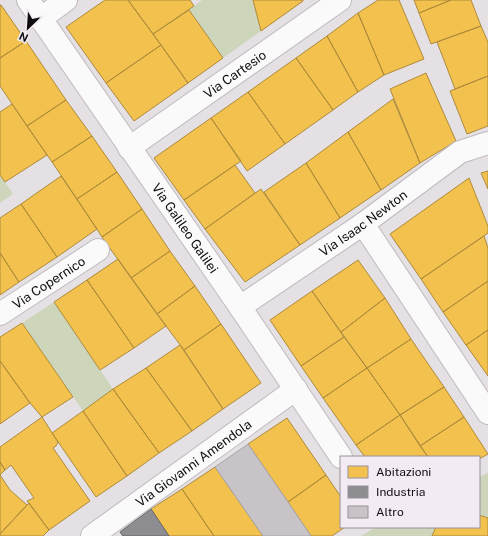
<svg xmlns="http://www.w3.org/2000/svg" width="488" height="536" font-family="'Public Sans',sans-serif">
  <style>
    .green { fill: #cdd5ba }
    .homes { fill: #f2c14e; stroke: #ae8b3b }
    .industry { fill: #8d8d92; stroke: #67666b }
    .building { fill: #c7c3c6; stroke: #a9a6a8 }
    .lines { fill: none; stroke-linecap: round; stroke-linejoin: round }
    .minor-casing { stroke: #bebabe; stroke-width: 24 }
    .minor { stroke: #fbfafb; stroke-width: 22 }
    .labels { text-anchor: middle; stroke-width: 4; stroke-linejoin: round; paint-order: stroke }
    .street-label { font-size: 13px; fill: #0f0c0f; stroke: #f3ebf3 }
  </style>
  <rect width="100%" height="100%" fill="#e4e0e4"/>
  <!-- green -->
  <path class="green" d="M202 0H253L261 31 223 58 189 10Z
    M0 175 13 194 0 203Z
    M54 302 113 389 83 411 22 323Z
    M488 473V518L479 515V477Z
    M376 527H436L432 536H361Z"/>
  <!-- homes -->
  <path class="homes" d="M105 0H128L161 45 106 83 66 27Z
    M128 0H190L194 6 153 34Z
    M253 0H303V1L261 31Z
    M378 0H399L424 59 384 75 358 13Z
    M414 0H451L419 13Z
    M451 0H471L481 26 431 44 419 13Z
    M0 5H1L26 41 0 58Z
    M189 10 223 58 188 83 153 34Z
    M358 13 384 75 358 92 327 36Z
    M481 26 488 42V76L455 89 437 42Z
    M327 36 358 92 333 110 296 58Z
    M26 41 66 100 27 126 0 86V58Z
    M161 45 188 83 134 121 106 83Z
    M296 58 333 110 285 144 248 92Z
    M426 73 456 141 420 163 390 89Z
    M488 76V126L467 134 450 91Z
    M248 92 285 144 247 171 211 118Z
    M393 99 420 163 381 190 348 132Z
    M66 100 92 136 52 162 27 126Z
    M12 104 47 155 5 182 0 175V112Z
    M211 118 241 161 184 200 154 158Z
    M348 132 381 190 340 218 306 163Z
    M92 136 117 172 77 199 52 162Z
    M306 163 340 218 300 245 264 192Z
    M235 165 255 193 205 229 184 200Z
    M488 171V189L481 173Z
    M117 172 142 209 102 237 77 199Z
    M61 176 97 229 57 257 21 204Z
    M469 178 488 226V233L421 279 390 234Z
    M261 189 300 245 245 282 205 229Z
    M21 204 57 257 19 282 0 253V218Z
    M142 209 170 251 131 278 102 237Z
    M484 236 488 248V281L443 312 421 279Z
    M170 251 195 286 157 314 131 278Z
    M0 253 19 282 0 295Z
    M118 259 166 326 134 348 87 280Z
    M358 260 385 298 341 332 312 291Z
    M87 280 134 348 100 370 54 302Z
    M488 281V330L466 345 443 312Z
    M195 286 221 324 184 350 157 314Z
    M312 291 344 337 301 366 270 320Z
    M385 298 411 339 367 368 341 332Z
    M22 323 73 397 42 417 30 403 0 361V337Z
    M221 324 261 383 223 409 184 350Z
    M488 330V376L466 345Z
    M344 337 367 368 323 398 301 366Z
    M411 339 444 387 400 415 367 368Z
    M180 345 223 409 192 431 146 368Z
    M0 361 30 403 0 424Z
    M146 368 192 431 159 453 113 389Z
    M367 368 400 415 356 445 323 398Z
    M444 387 464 417 420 446 400 415Z
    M113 389 159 453 127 476 83 411Z
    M83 411 127 476 96 497 52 433Z
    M400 415 428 457H365L356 445Z
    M42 417 58 442 56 446 53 448 90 501 49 530 27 501 34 498 11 465 5 470 0 462V447Z
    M464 417 488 454 479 459V457H428L420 446Z
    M287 418 326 475 288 502 248 444Z
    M0 462 5 470 0 475Z
    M215 467 263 536H214L182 489Z
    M0 475 10 490 27 505 0 534Z
    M326 475 341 497V527H345L332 536H311L288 502Z
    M182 489 214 536H169L151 509Z
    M29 503 49 530 43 536H0V534Z
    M479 515 488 518V536H432L436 527H479Z"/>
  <!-- industry -->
  <path class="industry" d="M151 509 169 536H123L120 532Z"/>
  <!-- building -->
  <path class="building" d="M248 444 288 502 311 536H263L215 467Z"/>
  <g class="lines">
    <defs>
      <g id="minor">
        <path id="s1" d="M28 0 240 307 341 457"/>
        <path d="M40 19 66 0"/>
        <path id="s2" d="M129 148 340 0"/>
        <path d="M363 224 488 413"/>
        <path id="s3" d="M240 307 363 224 460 152 488 143"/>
        <path id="s4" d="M0 314 98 250"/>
        <path id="s5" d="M92 536 296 389"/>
      </g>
    </defs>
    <!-- minor casing -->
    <use href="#minor" class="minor-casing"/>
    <!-- minor -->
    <use href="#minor" class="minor"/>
  </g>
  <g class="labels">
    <!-- street labels -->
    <g class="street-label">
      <text dy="5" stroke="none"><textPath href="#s2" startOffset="129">Via Cartesio</textPath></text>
      <text dy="5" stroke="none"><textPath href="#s3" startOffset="149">Via Isaac Newton</textPath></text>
      <text dy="5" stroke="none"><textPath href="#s1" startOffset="277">Via Galileo Galilei</textPath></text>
      <text dy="5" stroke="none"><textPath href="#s4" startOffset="58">Via Copernico</textPath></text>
      <text dy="5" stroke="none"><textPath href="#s5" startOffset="125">Via Giovanni Amendola</textPath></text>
    </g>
  </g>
  <!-- legend -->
  <rect x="340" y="456" width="140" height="72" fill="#f3ebf3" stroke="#989298"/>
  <rect x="348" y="466" width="20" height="12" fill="#f2c14e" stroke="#989298"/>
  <text x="376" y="476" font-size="12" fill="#0f0c0f">Abitazioni</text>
  <rect x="348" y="486" width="20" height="12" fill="#8d8d92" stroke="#989298"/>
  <text x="376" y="496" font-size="12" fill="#0f0c0f">Industria</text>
  <rect x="348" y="506" width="20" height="12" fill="#c7c3c6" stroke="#989298"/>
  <text x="376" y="516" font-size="12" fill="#0f0c0f">Altro</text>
  <!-- north arrow -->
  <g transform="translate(28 28) rotate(205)" stroke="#f3ebf3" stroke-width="3" paint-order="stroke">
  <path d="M0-3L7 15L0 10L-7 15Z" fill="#0f0c0f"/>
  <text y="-6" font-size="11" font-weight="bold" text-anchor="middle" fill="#0f0c0f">N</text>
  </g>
</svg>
